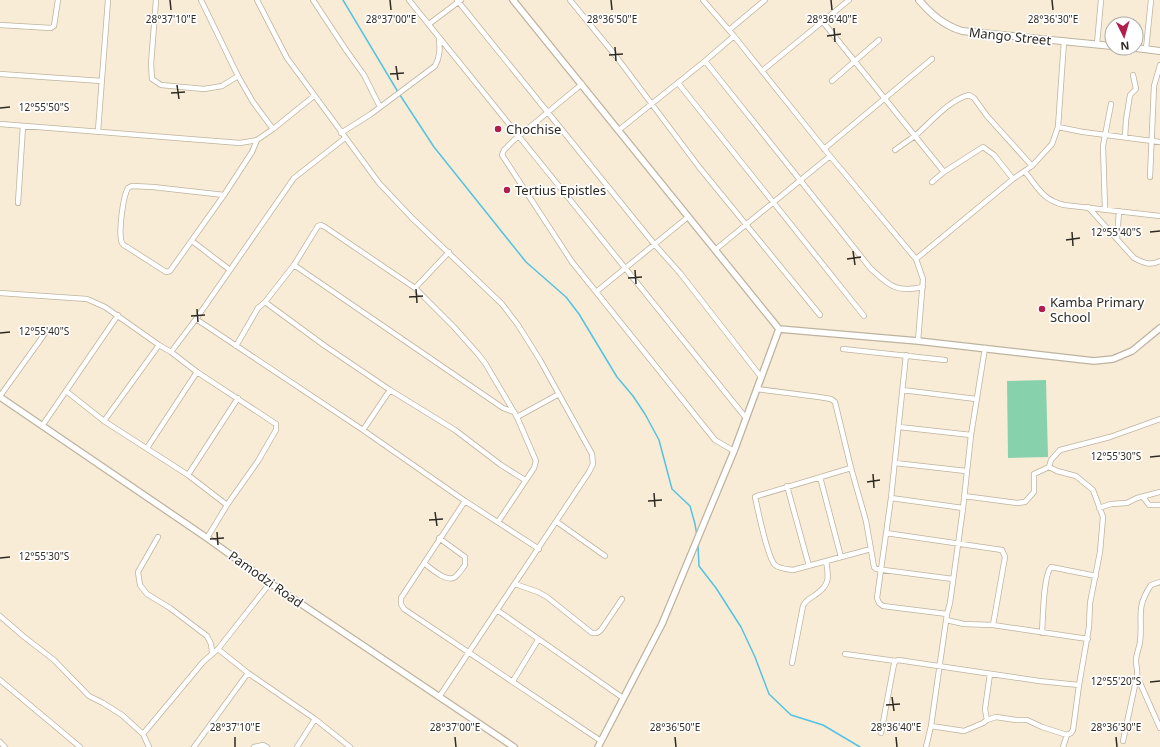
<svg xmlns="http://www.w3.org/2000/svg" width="1160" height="747" font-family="'Noto Sans',sans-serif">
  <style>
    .park { fill: #87d1ac }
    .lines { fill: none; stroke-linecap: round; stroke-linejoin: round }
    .stream { stroke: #54c2e1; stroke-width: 1.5 }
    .minor-casing { stroke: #beb39f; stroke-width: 6 }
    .tertiary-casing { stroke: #beb39f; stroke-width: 8 }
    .secondary-casing { stroke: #beb39f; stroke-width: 8 }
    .minor { stroke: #fff; stroke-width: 4.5 }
    .tertiary { stroke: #fff; stroke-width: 5.5 }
    .secondary { stroke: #fff; stroke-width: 6 }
    .ticks { fill: none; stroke: #2f2a22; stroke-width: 1.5 }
    .poi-dot { fill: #b01f4c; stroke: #fff; stroke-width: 1.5 }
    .labels { text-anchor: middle; stroke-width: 3.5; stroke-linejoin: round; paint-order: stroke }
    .street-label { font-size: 13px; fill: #2f2a22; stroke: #fff }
    .poi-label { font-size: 13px; fill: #2f2a22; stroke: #fff; text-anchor: start }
    .ticks-label { font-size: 10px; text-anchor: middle; fill: #2f2a22; stroke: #fff; stroke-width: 3.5; stroke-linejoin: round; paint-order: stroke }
  </style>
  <rect width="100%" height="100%" fill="#f8ecd7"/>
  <!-- park -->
  <path class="park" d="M1046 380 1048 457 1008 458 1007 381Z"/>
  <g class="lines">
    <!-- stream -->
    <path class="stream" d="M343 0 398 92
      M400 95 434 147 526 262 566 297 579 314 617 377 633 396 645 414 659 440 672 489 690 506 695 524 697 536
      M698 545 699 566 716 588 741 627 755 657 769 694 791 715 823 725 860 747"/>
    <defs>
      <path id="minor" d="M156 0 151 64 152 79 161 85 204 89 222 86 238 76
        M201 0 238 76 253 102 273 129
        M257 0 287 58 379 183 412 218 502 304 518 325 540 360 592 454 593 464 589 472 439 697
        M313 0 346 50 364 75 380 107
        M409 0 746 418
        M457 0 655 245 680 273 761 377
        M570 0 615 55 699 167 820 315
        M703 0 734 36 830 156 916 259 923 279 918 341
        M823 22 944 172
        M429 24 461 0
        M0 25 51 28 54 26 58 0
        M729 30 765 0
        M1097 44 1101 0
        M1146 49 1151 0
        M705 61 871 269C890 286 896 293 923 287
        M762 71 849 0
        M0 74 102 81
        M832 81 879 40
        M678 83 864 316
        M582 84 514 140 504 150 502 155 572 262 715 440 734 451
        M0 124 240 143 257 140 273 129 314 96
        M1058 127 1083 132 1160 142
        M619 130 705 61 734 36
        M98 131 108 0
        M341 133 371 114 435 66C440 57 440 49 439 39
        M1125 137 1126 120 1130 95 1136 89 1133 75
        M824 149 932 59
        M895 150C902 145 909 140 916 135 931 122 949 100 969 95L974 98 987 116 1032 166
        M1025 172C1039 188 1041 199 1064 205L1160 216
        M1150 177 1154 86 1160 65
        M932 182 944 172 983 147 994 155 1013 179
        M224 195 153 187 132 186 128 188C123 196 118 234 122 243 123 245 125 246 127 247L166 272 170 271 224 195 252 152 257 140
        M18 203 23 126
        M1088 207 1134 258C1144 263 1150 266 1160 261
        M1105 209 1103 146 1111 104
        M1117 239 1119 211
        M192 241 230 270
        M715 250 830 156
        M916 259 1013 179 1032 166 1052 144 1058 127 1064 41
        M294 265 503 408 514 412
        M415 288 449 252
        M596 292 688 217
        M0 293 87 299 105 307 159 345 171 352
        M196 319 363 430 465 501
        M236 346 258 308 265 302
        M843 349 945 360
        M906 355 891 498 877 598 879 603 883 606 947 614
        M757 389 819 397 831 399 835 402 851 468 866 521 874 567 876 569 953 579
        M902 390 976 399
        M66 391 104 421 188 475 227 505
        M0 396 46 332
        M517 417 559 394
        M104 421 159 345
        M42 426 118 315
        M899 427 971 435
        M363 430 390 390
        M147 448 197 372
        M895 463 966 471
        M851 468 757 496 755 497C758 510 767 557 775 565 780 569 787 569 793 570L871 549
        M188 475 238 398
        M820 477 841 557
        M787 486 809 566
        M964 496 1017 503 1025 502 1034 492V474L1049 467 1051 460 1060 450 1110 437 1160 419
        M1143 497 1149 505H1160
        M891 498 963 508
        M1099 508 1111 504 1127 503 1137 498 1160 492
        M498 522 534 468 536 461 517 417 485 363 478 354 454 327 415 288 325 227 321 225 318 226 294 265 265 302 325 346 390 390 455 430 501 465 525 480
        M557 522 605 556
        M886 533 1002 550 1005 557 993 625 964 624 946 620
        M158 537 138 572 140 585 147 594 170 608 207 636 211 644 212 652
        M207 538 227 505 258 461 276 430V424L197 372 171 352 196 319 294 178 345 138
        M539 549 465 501 401 598V604L404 609 601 741
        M424 563C430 568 447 583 455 577 459 574 462 569 465 565V557L439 538
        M1160 582 1151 585C1135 609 1143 617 1140 642 1139 649 1136 654 1136 661 1136 666 1138 670 1137 676L1160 728
        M515 584 538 592 547 597 592 633H597L601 630 622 599
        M497 610 623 698
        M0 616 23 636 54 660 89 696 103 703 122 715 143 734 149 747
        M993 625 1088 639
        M1042 633C1043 619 1043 576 1051 567L1096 576
        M845 654 896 661
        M792 663 803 606C805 601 810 598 815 595 830 585 829 578 826 561
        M248 673 218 649 270 583
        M0 680 80 747
        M513 681 538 640
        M987 720 985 709 990 674
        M931 726 964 731 983 723 987 720 996 717 1016 720H1027L1042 727 1067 735 1071 733 1073 730 1079 685 1089 627 1090 603 1100 552 1103 517 1093 490 1076 476 1057 471 1049 467
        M881 733 894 664 896 661 898 660 1039 681 1079 685
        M143 734 203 662 218 649
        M1123 741 1137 676
        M0 742 5 747
        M194 747 248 673 315 719 350 747
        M254 747 263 745 267 747
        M297 747 315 719
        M926 747 931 726 947 614 950 603 963 508 971 435 985 348
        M1063 747 1067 735"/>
      <path id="tertiary" d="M513 0 779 329 918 341 1094 361 1113 359 1132 351 1160 328
        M0 397 207 538 270 583 514 747
        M598 747 662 624 734 451 779 329"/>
      <path id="secondary" d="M919 0C931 14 943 25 962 31L1112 46
        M1136 48 1160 51"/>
    </defs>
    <!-- minor casing -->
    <use href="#minor" class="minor-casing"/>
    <!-- tertiary casing -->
    <use href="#tertiary" class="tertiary-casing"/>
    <!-- secondary casing -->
    <use href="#secondary" class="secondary-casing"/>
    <!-- minor -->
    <use href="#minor" class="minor"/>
    <!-- tertiary -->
    <use href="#tertiary" class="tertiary"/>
    <!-- secondary -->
    <use href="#secondary" class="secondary"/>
  </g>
  <!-- ticks -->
  <path class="ticks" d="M170 0 171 10M390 0 391 10M611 0 612 10M831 0 832 10M1052 0 1053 10M834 28 835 42M827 36 841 34M615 47 616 61M609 55 623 54M396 66 398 80M390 74 404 73M177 85 179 99M171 93 185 92M0 108 10 107M1072 232 1073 246M1150 232 1160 231M1066 240 1080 238M853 251 855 265M847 259 861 257M635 270 636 284M628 278 642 277M416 289 417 303M409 297 423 296M197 309 198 322M191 316 205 315M0 333 10 332M1150 457 1160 456M873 474 874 488M867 482 880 480M654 493 655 507M648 501 662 500M435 512 437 526M429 520 443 519M217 532 218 545M210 539 224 538M0 558 10 557M1150 682 1160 681M892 697 894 711M886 705 900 704M235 737V747M455 737 456 747M675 737 676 747M896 737 897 747M1116 737 1117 747"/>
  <!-- markers -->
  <g class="poi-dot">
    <circle cx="498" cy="129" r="4"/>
    <circle cx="507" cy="190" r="4"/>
    <circle cx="1042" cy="309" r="4"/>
  </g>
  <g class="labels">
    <!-- street labels -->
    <g class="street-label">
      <text transform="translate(1010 36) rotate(6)" y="5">Mango Street</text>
      <text transform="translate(266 579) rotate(35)" y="5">Pamodzi Road</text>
    </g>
    <!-- poi labels -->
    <g class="poi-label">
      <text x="506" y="134">Chochise</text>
      <text x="515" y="195">Tertius Epistles</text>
      <text x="1050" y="307">Kamba Primary<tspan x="1050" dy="15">School</tspan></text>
    </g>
  </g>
  <g class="ticks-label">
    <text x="171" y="23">28°37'10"E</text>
    <text x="391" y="23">28°37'00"E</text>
    <text x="612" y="23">28°36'50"E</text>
    <text x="832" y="23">28°36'40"E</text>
    <text x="1053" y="23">28°36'30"E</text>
    <text x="44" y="111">12°55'50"S</text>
    <text x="1116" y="236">12°55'40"S</text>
    <text x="44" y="335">12°55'40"S</text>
    <text x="1116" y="460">12°55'30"S</text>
    <text x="44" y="560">12°55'30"S</text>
    <text x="1116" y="685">12°55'20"S</text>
    <text x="235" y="731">28°37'10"E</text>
    <text x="455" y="731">28°37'00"E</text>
    <text x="675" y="731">28°36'50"E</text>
    <text x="896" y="731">28°36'40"E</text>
    <text x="1116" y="731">28°36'30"E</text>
  </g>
  <!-- north arrow -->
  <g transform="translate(1124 36) rotate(175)"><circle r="19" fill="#ffffff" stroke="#acaaa7"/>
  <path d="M0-3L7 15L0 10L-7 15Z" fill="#b01f4c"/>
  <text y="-6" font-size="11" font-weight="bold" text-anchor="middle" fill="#2f2a22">N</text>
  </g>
</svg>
